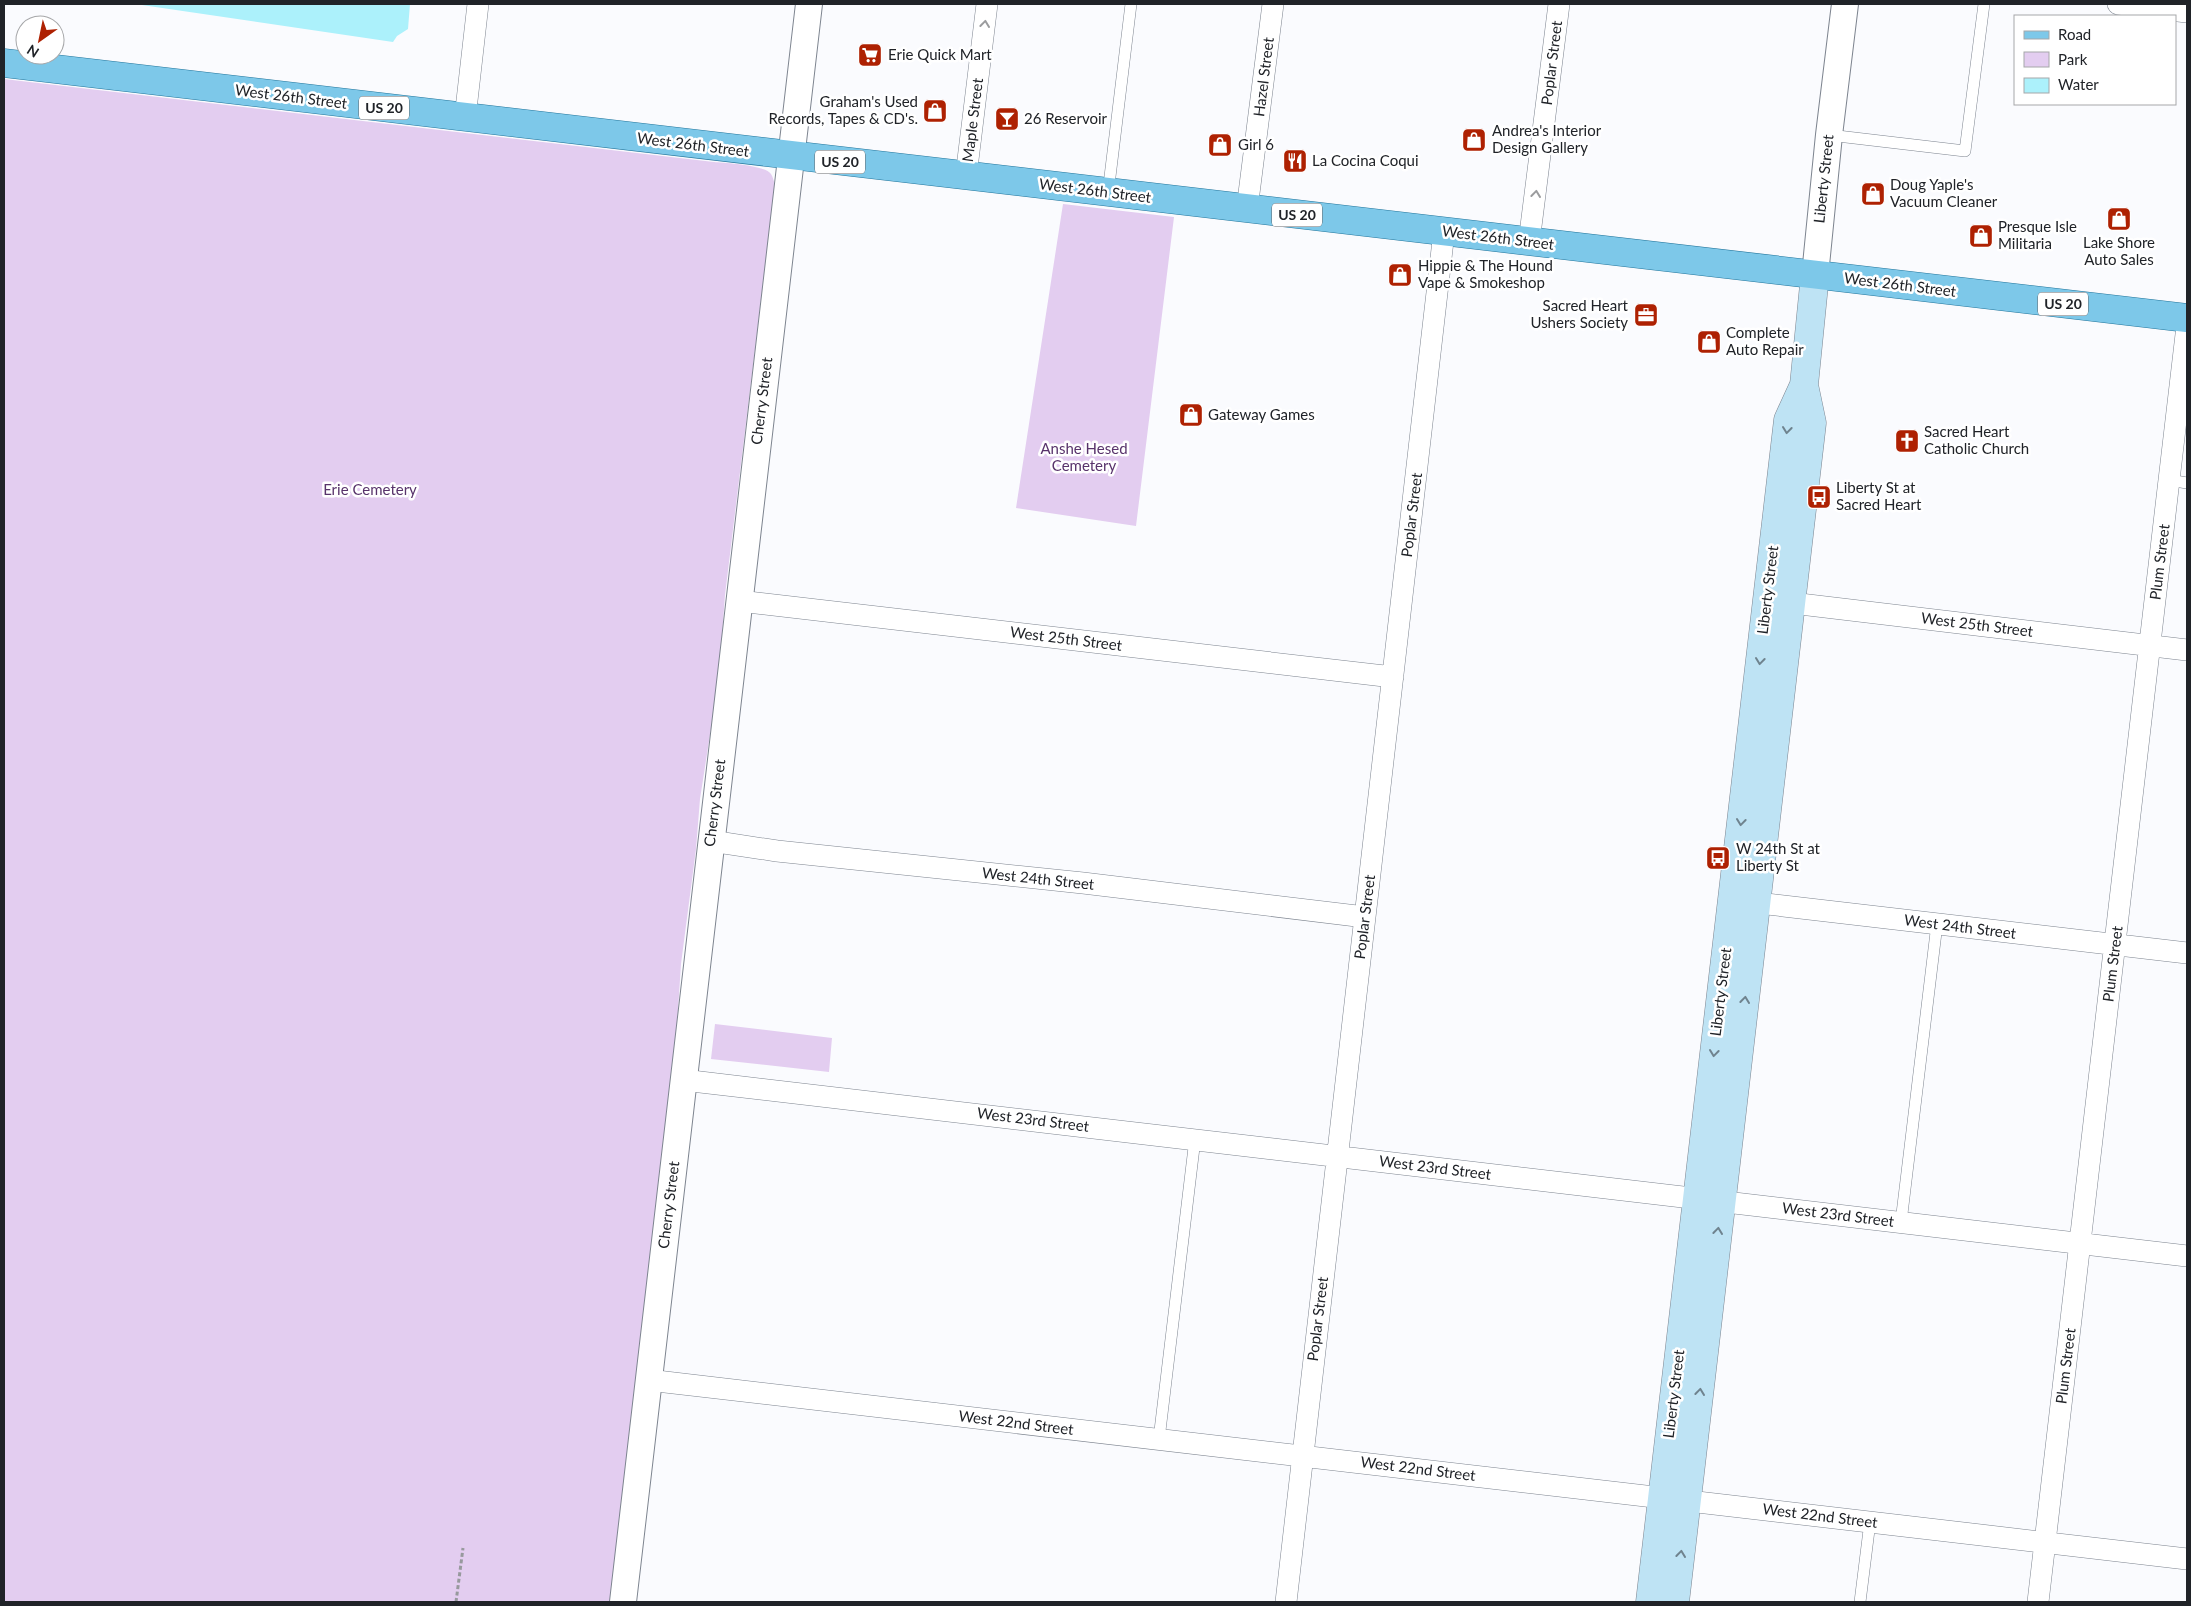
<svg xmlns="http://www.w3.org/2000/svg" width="2191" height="1606" font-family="Lato,sans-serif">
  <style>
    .green { fill: #e3cdf0 }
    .water { fill: #acf1fb }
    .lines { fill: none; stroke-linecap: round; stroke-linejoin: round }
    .service-casing { stroke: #7d848f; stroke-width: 12 }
    .minor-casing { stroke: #7d848f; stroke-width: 22 }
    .tertiary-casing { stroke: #7d848f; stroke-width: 28 }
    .secondary-casing { stroke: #7d848f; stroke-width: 29 }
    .primary-casing { stroke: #24769c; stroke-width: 29 }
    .path { stroke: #97999d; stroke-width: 3; stroke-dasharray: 4 2.5; stroke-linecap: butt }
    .service { stroke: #fff; stroke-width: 11 }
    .minor { stroke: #fff; stroke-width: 21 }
    .tertiary { stroke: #fff; stroke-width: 26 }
    .secondary { stroke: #bee3f4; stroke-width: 28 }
    .primary { stroke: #7dc8e9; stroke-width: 28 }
    .oneway { stroke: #9b9c9e }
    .oneway2 { stroke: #6f838e }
    .labels { text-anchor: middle; stroke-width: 5; stroke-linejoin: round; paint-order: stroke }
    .shield { fill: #fff; stroke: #636568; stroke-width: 1 }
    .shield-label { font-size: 14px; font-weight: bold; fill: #202328 }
    .poi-label { font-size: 15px; fill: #202328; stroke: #fff; text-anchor: start }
    .street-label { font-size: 15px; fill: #202328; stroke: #fff }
    .park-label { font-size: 15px; fill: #58336b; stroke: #fff }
  </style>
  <rect width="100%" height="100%" fill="#fafbfe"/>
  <!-- green -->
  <path class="green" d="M4 79 714 162C725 163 765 165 771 174 773 177 774 182 775 185L725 595 719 677 700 799 696 849 681 964 676 1041 610 1602H4Z
    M1063 204 1174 217 1136 526 1016 508Z
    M715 1024 832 1038 829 1072 711 1059Z"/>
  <!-- water -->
  <path class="water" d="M135 4H410L408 29 397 36 393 42Z"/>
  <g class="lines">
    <defs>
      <path id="service" d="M1829 135 1965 151 1984 4
        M1108 193 1131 4
        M2169 480 2187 483
        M1901 1222 1937 924
        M1159 1439 1195 1139
        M1860 1602 1870 1522"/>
      <path id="minor" d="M2118 4 2187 12
        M465 118 478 4
        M966 176 987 4
        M1247 209 1273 4
        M1529 242 1559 4
        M739 601 1393 677
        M1775 601 2187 650
        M711 841 777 851 1083 883 1365 917
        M1741 901 2187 953
        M683 1080 2187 1256
        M648 1380 2187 1559
        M1286 1602 1444 232
        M2038 1602 2187 326"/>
      <path id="tertiary" d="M1815 275 1829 135 1845 4
        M623 1602 809 4"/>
      <path id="secondary" d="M1650 1602 1788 420 1804 385
        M1675 1602 1812 423 1804 385 1815 275"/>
      <path id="primary" d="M4 63 2187 318"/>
    </defs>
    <!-- service casing -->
    <use href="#service" class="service-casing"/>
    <!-- minor casing -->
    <use href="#minor" class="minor-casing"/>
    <!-- tertiary casing -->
    <use href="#tertiary" class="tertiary-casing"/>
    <!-- secondary casing -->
    <use href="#secondary" class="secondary-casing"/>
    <!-- primary casing -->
    <use href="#primary" class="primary-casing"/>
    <!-- path -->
    <path class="path" d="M456 1602 463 1548"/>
    <!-- service -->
    <use href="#service" class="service"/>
    <!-- minor -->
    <use href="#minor" class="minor"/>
    <!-- tertiary -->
    <use href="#tertiary" class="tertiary"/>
    <!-- secondary -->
    <use href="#secondary" class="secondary"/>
    <!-- primary -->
    <use href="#primary" class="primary"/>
  </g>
  <!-- one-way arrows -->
  <defs><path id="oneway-chevron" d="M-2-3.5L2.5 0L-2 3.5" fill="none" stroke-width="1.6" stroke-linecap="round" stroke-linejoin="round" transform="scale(1.25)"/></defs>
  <g class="oneway">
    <use href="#oneway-chevron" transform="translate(985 24) rotate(-83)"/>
    <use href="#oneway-chevron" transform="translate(1536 194) rotate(-83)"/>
  </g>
  <g class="oneway2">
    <use href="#oneway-chevron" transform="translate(1787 430) rotate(97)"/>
    <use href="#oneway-chevron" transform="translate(1760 661) rotate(97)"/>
    <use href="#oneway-chevron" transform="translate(1741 822) rotate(97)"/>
    <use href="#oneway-chevron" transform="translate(1745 1000) rotate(-83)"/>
    <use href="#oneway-chevron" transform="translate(1714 1053) rotate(97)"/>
    <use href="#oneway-chevron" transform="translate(1718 1231) rotate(-83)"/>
    <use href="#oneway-chevron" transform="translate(1700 1392) rotate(-83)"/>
    <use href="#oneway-chevron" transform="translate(1681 1554) rotate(-83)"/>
  </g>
  <!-- icons -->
  <defs>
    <symbol id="supermarket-square" viewBox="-11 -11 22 22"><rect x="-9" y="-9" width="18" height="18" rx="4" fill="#ae2102" stroke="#fff"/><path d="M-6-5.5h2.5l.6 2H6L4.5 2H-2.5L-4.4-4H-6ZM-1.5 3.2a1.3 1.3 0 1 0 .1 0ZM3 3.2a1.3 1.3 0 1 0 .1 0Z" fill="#fff"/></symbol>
    <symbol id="shop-square" viewBox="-11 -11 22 22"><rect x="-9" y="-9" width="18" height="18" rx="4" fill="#ae2102" stroke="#fff"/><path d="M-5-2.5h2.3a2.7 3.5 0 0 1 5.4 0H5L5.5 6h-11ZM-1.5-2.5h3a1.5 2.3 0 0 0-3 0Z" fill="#fff"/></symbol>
    <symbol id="bar-square" viewBox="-11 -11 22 22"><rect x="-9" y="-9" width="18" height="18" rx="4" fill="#ae2102" stroke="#fff"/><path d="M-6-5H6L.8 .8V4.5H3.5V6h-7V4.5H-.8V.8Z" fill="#fff"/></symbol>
    <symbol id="restaurant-square" viewBox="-11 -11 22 22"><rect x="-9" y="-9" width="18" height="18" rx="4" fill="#ae2102" stroke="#fff"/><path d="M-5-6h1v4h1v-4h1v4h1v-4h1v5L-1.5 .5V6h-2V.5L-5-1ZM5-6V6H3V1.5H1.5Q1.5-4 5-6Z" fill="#fff"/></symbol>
    <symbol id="office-square" viewBox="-11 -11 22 22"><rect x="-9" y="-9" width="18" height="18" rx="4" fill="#ae2102" stroke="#fff"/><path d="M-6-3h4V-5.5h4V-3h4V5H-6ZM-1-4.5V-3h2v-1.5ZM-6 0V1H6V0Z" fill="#fff"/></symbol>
    <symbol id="church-square" viewBox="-11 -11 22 22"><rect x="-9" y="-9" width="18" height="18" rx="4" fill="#ae2102" stroke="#fff"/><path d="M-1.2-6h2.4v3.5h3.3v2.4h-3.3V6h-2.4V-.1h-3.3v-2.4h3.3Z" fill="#fff"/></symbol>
    <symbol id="bus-square" viewBox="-11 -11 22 22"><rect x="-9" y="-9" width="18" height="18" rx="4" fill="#ae2102" stroke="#fff"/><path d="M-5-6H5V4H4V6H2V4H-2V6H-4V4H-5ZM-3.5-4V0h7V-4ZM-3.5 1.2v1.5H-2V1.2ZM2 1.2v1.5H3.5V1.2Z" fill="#fff"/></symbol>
  </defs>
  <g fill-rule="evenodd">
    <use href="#supermarket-square" x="856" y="41" width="28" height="28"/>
    <use href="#shop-square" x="921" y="97" width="28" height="28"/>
    <use href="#bar-square" x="993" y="105" width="28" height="28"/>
    <use href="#shop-square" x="1460" y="126" width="28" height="28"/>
    <use href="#shop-square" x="1206" y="131" width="28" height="28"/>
    <use href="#restaurant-square" x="1281" y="147" width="28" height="28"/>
    <use href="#shop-square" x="1859" y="180" width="28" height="28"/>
    <use href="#shop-square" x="2105" y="205" width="28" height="28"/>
    <use href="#shop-square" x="1967" y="222" width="28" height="28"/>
    <use href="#shop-square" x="1386" y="261" width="28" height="28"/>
    <use href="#office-square" x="1632" y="301" width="28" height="28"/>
    <use href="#shop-square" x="1695" y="328" width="28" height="28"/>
    <use href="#shop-square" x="1177" y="401" width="28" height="28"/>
    <use href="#church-square" x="1893" y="427" width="28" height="28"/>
    <use href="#bus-square" x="1805" y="483" width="28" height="28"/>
    <use href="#bus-square" x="1704" y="844" width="28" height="28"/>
  </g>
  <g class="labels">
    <!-- shield labels -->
    <g class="shield">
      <rect x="359" y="96.5" width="50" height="23" rx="4"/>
      <rect x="815" y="150.5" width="50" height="23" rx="4"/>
      <rect x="1272" y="203.5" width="50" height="23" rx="4"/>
      <rect x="2038" y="292.5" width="50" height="23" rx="4"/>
    </g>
    <g class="shield-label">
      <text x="384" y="113">US 20</text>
      <text x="840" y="167">US 20</text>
      <text x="1297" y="220">US 20</text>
      <text x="2063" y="309">US 20</text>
    </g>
    <!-- poi labels -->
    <g class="poi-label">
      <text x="888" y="60">Erie Quick Mart</text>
      <text x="918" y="107" text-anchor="end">Graham's Used<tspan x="918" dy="17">Records, Tapes &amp; CD's.</tspan></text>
      <text x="1024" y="124">26 Reservoir</text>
      <text x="1492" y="136">Andrea's Interior<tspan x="1492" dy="17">Design Gallery</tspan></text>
      <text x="1238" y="150">Girl 6</text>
      <text x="1312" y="166">La Cocina Coqui</text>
      <text x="1890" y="190">Doug Yaple's<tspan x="1890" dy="17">Vacuum Cleaner</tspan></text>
      <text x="1998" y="232">Presque Isle<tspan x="1998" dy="17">Militaria</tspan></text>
      <text x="2119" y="248" text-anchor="middle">Lake Shore<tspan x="2119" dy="17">Auto Sales</tspan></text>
      <text x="1418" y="271">Hippie &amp; The Hound<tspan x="1418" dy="17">Vape &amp; Smokeshop</tspan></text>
      <text x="1628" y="311" text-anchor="end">Sacred Heart<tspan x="1628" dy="17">Ushers Society</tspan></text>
      <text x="1726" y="338">Complete<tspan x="1726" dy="17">Auto Repair</tspan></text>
      <text x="1208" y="420">Gateway Games</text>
      <text x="1924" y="437">Sacred Heart<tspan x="1924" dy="17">Catholic Church</tspan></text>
      <text x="1836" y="493">Liberty St at<tspan x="1836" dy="17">Sacred Heart</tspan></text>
      <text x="1736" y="854">W 24th St at<tspan x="1736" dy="17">Liberty St</tspan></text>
    </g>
    <!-- street labels -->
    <g class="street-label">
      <text transform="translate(1552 63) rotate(-83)" y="5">Poplar Street</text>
      <text transform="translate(1264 77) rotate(-83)" y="5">Hazel Street</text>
      <text transform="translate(291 97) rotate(7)" y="5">West 26th Street</text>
      <text transform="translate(973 120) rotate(-83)" y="5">Maple Street</text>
      <text transform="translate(693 145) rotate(7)" y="5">West 26th Street</text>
      <text transform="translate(1824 179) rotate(-84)" y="5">Liberty Street</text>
      <text transform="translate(1095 191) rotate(7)" y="5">West 26th Street</text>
      <text transform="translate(1498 238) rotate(7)" y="5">West 26th Street</text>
      <text transform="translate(1900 285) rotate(7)" y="5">West 26th Street</text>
      <text transform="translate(762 401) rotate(-83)" y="5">Cherry Street</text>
      <text transform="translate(1412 515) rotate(-83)" y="5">Poplar Street</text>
      <text transform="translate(2160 562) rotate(-83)" y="5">Plum Street</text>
      <text transform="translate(1768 590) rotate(-83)" y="5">Liberty Street</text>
      <text transform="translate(1977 625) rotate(7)" y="5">West 25th Street</text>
      <text transform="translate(1066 639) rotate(7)" y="5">West 25th Street</text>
      <text transform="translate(715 803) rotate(-83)" y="5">Cherry Street</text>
      <text transform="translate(1038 879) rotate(6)" y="5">West 24th Street</text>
      <text transform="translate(1365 917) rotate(-83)" y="5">Poplar Street</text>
      <text transform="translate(1960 927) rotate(7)" y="5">West 24th Street</text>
      <text transform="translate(2113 964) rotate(-83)" y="5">Plum Street</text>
      <text transform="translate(1721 992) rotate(-83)" y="5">Liberty Street</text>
      <text transform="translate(1033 1120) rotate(7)" y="5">West 23rd Street</text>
      <text transform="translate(1435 1168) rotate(7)" y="5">West 23rd Street</text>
      <text transform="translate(669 1205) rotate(-83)" y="5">Cherry Street</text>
      <text transform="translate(1838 1215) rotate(7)" y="5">West 23rd Street</text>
      <text transform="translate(1318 1319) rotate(-83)" y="5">Poplar Street</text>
      <text transform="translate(2066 1366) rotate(-83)" y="5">Plum Street</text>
      <text transform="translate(1674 1394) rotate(-83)" y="5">Liberty Street</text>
      <text transform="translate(1016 1423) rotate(7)" y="5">West 22nd Street</text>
      <text transform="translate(1418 1469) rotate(7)" y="5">West 22nd Street</text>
      <text transform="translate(1820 1516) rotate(7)" y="5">West 22nd Street</text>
    </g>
    <!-- park labels -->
    <g class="park-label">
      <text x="1084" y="454">Anshe Hesed<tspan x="1084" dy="17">Cemetery</tspan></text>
      <text x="370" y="495">Erie Cemetery</text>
    </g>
  </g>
  <!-- border -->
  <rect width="2191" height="1606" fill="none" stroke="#202328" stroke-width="10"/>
  <!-- legend -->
  <rect x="2014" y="15" width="162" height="90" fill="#ffffff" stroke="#a6a7a9"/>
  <rect x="2024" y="31" width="25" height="8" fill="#7dc8e9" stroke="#a6a7a9"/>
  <text x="2058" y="40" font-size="15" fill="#202328">Road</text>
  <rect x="2024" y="52" width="25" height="15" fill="#e3cdf0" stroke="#a6a7a9"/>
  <text x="2058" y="65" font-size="15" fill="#202328">Park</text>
  <rect x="2024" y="78" width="25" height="15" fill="#acf1fb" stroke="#a6a7a9"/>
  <text x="2058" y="90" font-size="15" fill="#202328">Water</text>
  <!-- north arrow -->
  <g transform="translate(40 40) rotate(213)"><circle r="24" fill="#ffffff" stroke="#a6a7a9"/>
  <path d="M0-4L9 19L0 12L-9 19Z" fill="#ae2102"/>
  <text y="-8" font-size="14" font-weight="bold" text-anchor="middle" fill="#202328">N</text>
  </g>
</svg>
